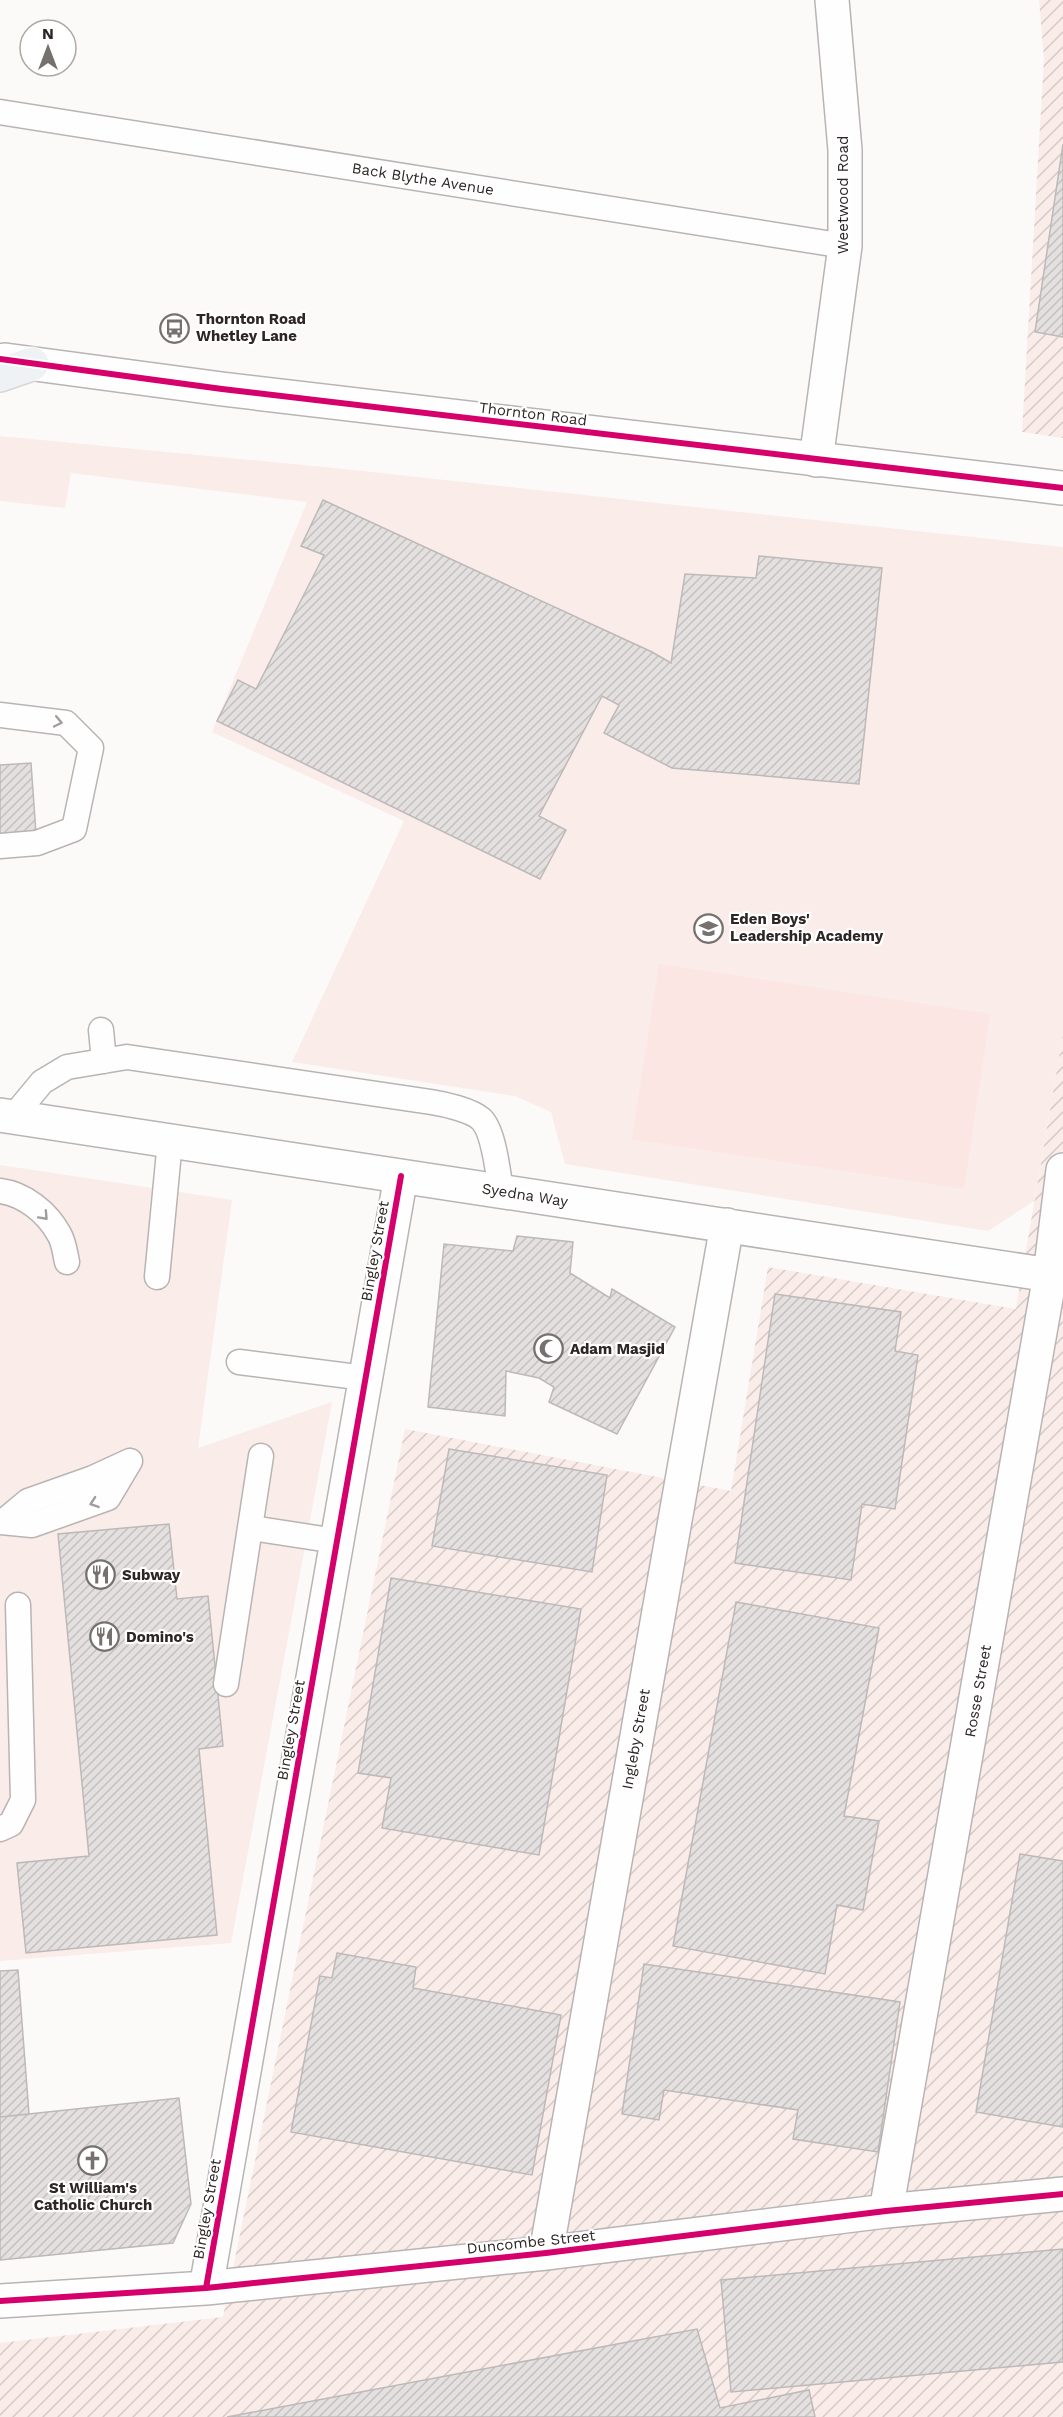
<svg xmlns="http://www.w3.org/2000/svg" width="1063" height="2417" font-family="'Work Sans',sans-serif">
  <style>
    .built { fill: #f9ece9 }
    .industrial { fill: url(#industrial-furrows) }
    .green { fill: #fce6e4 }
    .building { fill: url(#building-hatch); stroke: #bdb9b8; stroke-width: 1.5 }
    .lines { fill: none; stroke-linecap: round; stroke-linejoin: round }
    .service-casing { stroke: #b9b4b4; stroke-width: 27 }
    .minor-casing { stroke: #b9b4b4; stroke-width: 36 }
    .secondary-casing { stroke: #b9b4b4; stroke-width: 36 }
    .primary-casing { stroke: #d9d6d5; stroke-width: 36 }
    .service { stroke: #fffefe; stroke-width: 24 }
    .minor { stroke: #fffefe; stroke-width: 33 }
    .secondary { stroke: #fffefe; stroke-width: 33 }
    .primary { stroke: #eef2f5; stroke-width: 33 }
    .cycleway-casing { stroke: #fff; stroke-width: 10 }
    .cycleway { stroke: #d6006c; stroke-width: 6 }
    .oneway { stroke: #a19d9c }
    .labels { text-anchor: middle; stroke-width: 4.5; stroke-linejoin: round; paint-order: stroke }
    .street-label { font-size: 15px; fill: #2e2625; stroke: #fff }
    .poi-label { font-size: 15px; font-weight: bold; fill: #2e2625; stroke: #fff; text-anchor: start }
  </style>
  <defs>
    <pattern id="industrial-furrows" width="10" height="10" patternUnits="userSpaceOnUse" patternTransform="scale(1.5)"><rect width="10" height="10" fill="#f9ece9"/><path d="M-1 1l2-2M0 10L10 0M9 11l2-2" fill="none" stroke="#d6cac8"/></pattern>
    <pattern id="building-hatch" width="6" height="6" patternUnits="userSpaceOnUse" patternTransform="scale(1.5)"><rect width="6" height="6" fill="#e4e0df"/><path d="M-1 1l2-2M0 6l6-6M5 7l2-2" fill="none" stroke="#c4c0bf"/></pattern>
  </defs>
  <rect width="100%" height="100%" fill="#fcfaf9"/>
  <!-- built -->
  <path class="built" d="M0 436 325 467 1063 547V1034L1034 1201 988 1231 565 1164 551 1112 515 1096 292 1062 404 821 212 732 307 502 71 473 65 508 0 501Z
    M0 1165 232 1200 198 1448 332 1402 231 1943 0 1961Z"/>
  <!-- industrial -->
  <path class="industrial" d="M1039 0H1063V438L1022 432 1044 59Z
    M1063 1034V2417H0V2343L223 2317 405 1429 731 1491 768 1267 1016 1309Z"/>
  <!-- green -->
  <path class="green" d="M659 964 990 1014 964 1189 632 1139Z"/>
  <!-- building -->
  <path class="building" d="M1063 144V337L1035 332Z
    M323 500 652 652 671 663 685 574 756 578 759 556 882 568 859 784 672 768 604 733 619 705 602 696 539 816 566 830 540 879 217 721 238 680 256 689 324 555 301 546Z
    M31 763 36 833 0 835V765Z
    M517 1236 573 1242 570 1273 610 1298 612 1289 675 1327 617 1434 549 1402 554 1387 539 1378 506 1371 505 1416 428 1407 444 1244 513 1251Z
    M775 1294 901 1312 895 1351 918 1355 895 1509 862 1504 851 1580 735 1563Z
    M449 1449 607 1475 592 1572 432 1546Z
    M169 1524 177 1599 208 1596 223 1746 199 1749 217 1935 26 1953 17 1863 89 1856 58 1534Z
    M391 1578 581 1609 539 1855 382 1828 391 1778 358 1773Z
    M736 1602 879 1628 844 1816 879 1821 863 1910 837 1905 825 1974 673 1946Z
    M1020 1854 1063 1861V2127L976 2112Z
    M337 1953 416 1967 413 1988 561 2015 532 2175 291 2132 320 1976 332 1978Z
    M644 1964 900 2002 878 2152 793 2139 798 2110 664 2090 659 2120 622 2114Z
    M18 1970 29 2114 0 2117V1971Z
    M179 2098 191 2204 173 2243 0 2260V2117Z
    M1063 2249V2362L731 2392 721 2280Z
    M697 2329 720 2408 809 2390 815 2417H227Z"/>
  <g class="lines">
    <defs>
      <path id="service" d="M0 112 845 246
        M0 715 66 723 91 748 74 829 37 843 0 846
        M101 1030 104 1061
        M13 1117 42 1082 67 1067 127 1057 431 1102C444 1104 471 1110 481 1119 494 1131 498 1173 501 1191
        M0 1191C24 1194 47 1212 59 1234 64 1242 65 1253 67 1262
        M157 1277 170 1141
        M239 1362 365 1378
        M4 1521 28 1501 93 1478 130 1461
        M0 1522 32 1525 108 1498 130 1461
        M251 1528 336 1541
        M226 1684 261 1456
        M0 1829 11 1824 23 1800 18 1605"/>
      <path id="minor" d="M816 460 845 246V150L832 0
        M0 1115 1050 1275
        M886 2211 1050 1275 1063 1170
        M546 2253 727 1225
        M206 2288 401 1176
        M0 2301 206 2288 546 2253 886 2211 1063 2194"/>
      <path id="secondary" d="M5 360 222 389 1063 488"/>
      <path id="primary" d="M0 375 32 364"/>
    </defs>
    <!-- service casing -->
    <use href="#service" class="service-casing"/>
    <!-- minor casing -->
    <use href="#minor" class="minor-casing"/>
    <!-- secondary casing -->
    <use href="#secondary" class="secondary-casing"/>
    <!-- primary casing -->
    <use href="#primary" class="primary-casing"/>
    <!-- service -->
    <use href="#service" class="service"/>
    <!-- minor -->
    <use href="#minor" class="minor"/>
    <!-- secondary -->
    <use href="#secondary" class="secondary"/>
    <!-- primary -->
    <use href="#primary" class="primary"/>
    <defs>
      <path id="cycleway" d="M0 359 222 389 1063 488
        M206 2288 401 1176
        M0 2301 206 2288 546 2253 886 2211 1063 2194"/>
    </defs>
    <!-- cycleway casing -->
    <use href="#cycleway" class="cycleway-casing"/>
    <!-- cycleway -->
    <use href="#cycleway" class="cycleway"/>
  </g>
  <!-- one-way arrows -->
  <defs><path id="oneway-chevron" d="M-2-3.5L2.5 0L-2 3.5" fill="none" stroke-width="1.6" stroke-linecap="round" stroke-linejoin="round" transform="scale(1.5)"/></defs>
  <g class="oneway">
    <use href="#oneway-chevron" transform="translate(58 722) rotate(12)"/>
    <use href="#oneway-chevron" transform="translate(44 1216) rotate(47)"/>
    <use href="#oneway-chevron" transform="translate(94 1503) rotate(161)"/>
  </g>
  <!-- icons -->
  <defs>
    <symbol id="bus-ring" viewBox="-11 -11 22 22"><circle r="9.5" fill="#fff" stroke="#76706f" stroke-width="1.5"/><path d="M-5-6H5V4H4V6H2V4H-2V6H-4V4H-5ZM-3.5-4V0h7V-4ZM-3.5 1.2v1.5H-2V1.2ZM2 1.2v1.5H3.5V1.2Z" fill="#76706f"/></symbol>
    <symbol id="school-ring" viewBox="-11 -11 22 22"><circle r="9.5" fill="#fff" stroke="#76706f" stroke-width="1.5"/><path d="M0-5L7-2L0 1L-7-2ZM-4 1L0 2.5L4 1V4Q0 6-4 4Z" fill="#76706f"/></symbol>
    <symbol id="mosque-ring" viewBox="-11 -11 22 22"><circle r="9.5" fill="#fff" stroke="#76706f" stroke-width="1.5"/><path d="M3.5-4.9A6 6 0 1 0 3.5 4.9A5 5 0 1 1 3.5-4.9Z" fill="#76706f"/></symbol>
    <symbol id="restaurant-ring" viewBox="-11 -11 22 22"><circle r="9.5" fill="#fff" stroke="#76706f" stroke-width="1.5"/><path d="M-5-6h1v4h1v-4h1v4h1v-4h1v5L-1.5 .5V6h-2V.5L-5-1ZM5-6V6H3V1.5H1.5Q1.5-4 5-6Z" fill="#76706f"/></symbol>
    <symbol id="church-ring" viewBox="-11 -11 22 22"><circle r="9.5" fill="#fff" stroke="#76706f" stroke-width="1.5"/><path d="M-1.2-6h2.4v3.5h3.3v2.4h-3.3V6h-2.4V-.1h-3.3v-2.4h3.3Z" fill="#76706f"/></symbol>
  </defs>
  <g fill-rule="evenodd">
    <use href="#bus-ring" x="158" y="312" width="33" height="33"/>
    <use href="#school-ring" x="692" y="912" width="33" height="33"/>
    <use href="#mosque-ring" x="532" y="1332" width="33" height="33"/>
    <use href="#restaurant-ring" x="84" y="1558" width="33" height="33"/>
    <use href="#restaurant-ring" x="88" y="1620" width="33" height="33"/>
    <use href="#church-ring" x="76" y="2144" width="33" height="33"/>
  </g>
  <g class="labels">
    <!-- street labels -->
    <g class="street-label">
      <text transform="translate(423 179) rotate(9)" y="5">Back Blythe Avenue</text>
      <text transform="translate(843 195) rotate(-90)" y="5">Weetwood Road</text>
      <text transform="translate(533 414) rotate(7)" y="5">Thornton Road</text>
      <text transform="translate(525 1195) rotate(9)" y="5">Syedna Way</text>
      <text transform="translate(375 1251) rotate(-80)" y="5">Bingley Street</text>
      <text transform="translate(978 1691) rotate(-80)" y="5">Rosse Street</text>
      <text transform="translate(291 1730) rotate(-80)" y="5">Bingley Street</text>
      <text transform="translate(636 1739) rotate(-80)" y="5">Ingleby Street</text>
      <text transform="translate(207 2209) rotate(-80)" y="5">Bingley Street</text>
      <text transform="translate(531 2242) rotate(-6)" y="5">Duncombe Street</text>
    </g>
    <!-- poi labels -->
    <g class="poi-label">
      <text x="196" y="324">Thornton Road<tspan x="196" dy="17">Whetley Lane</tspan></text>
      <text x="730" y="924">Eden Boys'<tspan x="730" dy="17">Leadership Academy</tspan></text>
      <text x="570" y="1354">Adam Masjid</text>
      <text x="122" y="1580">Subway</text>
      <text x="126" y="1642">Domino's</text>
      <text x="93" y="2193" text-anchor="middle">St William's<tspan x="93" dy="17">Catholic Church</tspan></text>
    </g>
  </g>
  <!-- north arrow -->
  <g transform="translate(48 48)"><circle r="28" fill="#ffffff" stroke="#aba8a8" stroke-width="1.5"/>
  <path d="M0-4.5L10 22L0 15L-10 22Z" fill="#76706f"/>
  <text y="-9" font-size="16" font-weight="bold" text-anchor="middle" fill="#2e2625">N</text>
  </g>
</svg>
